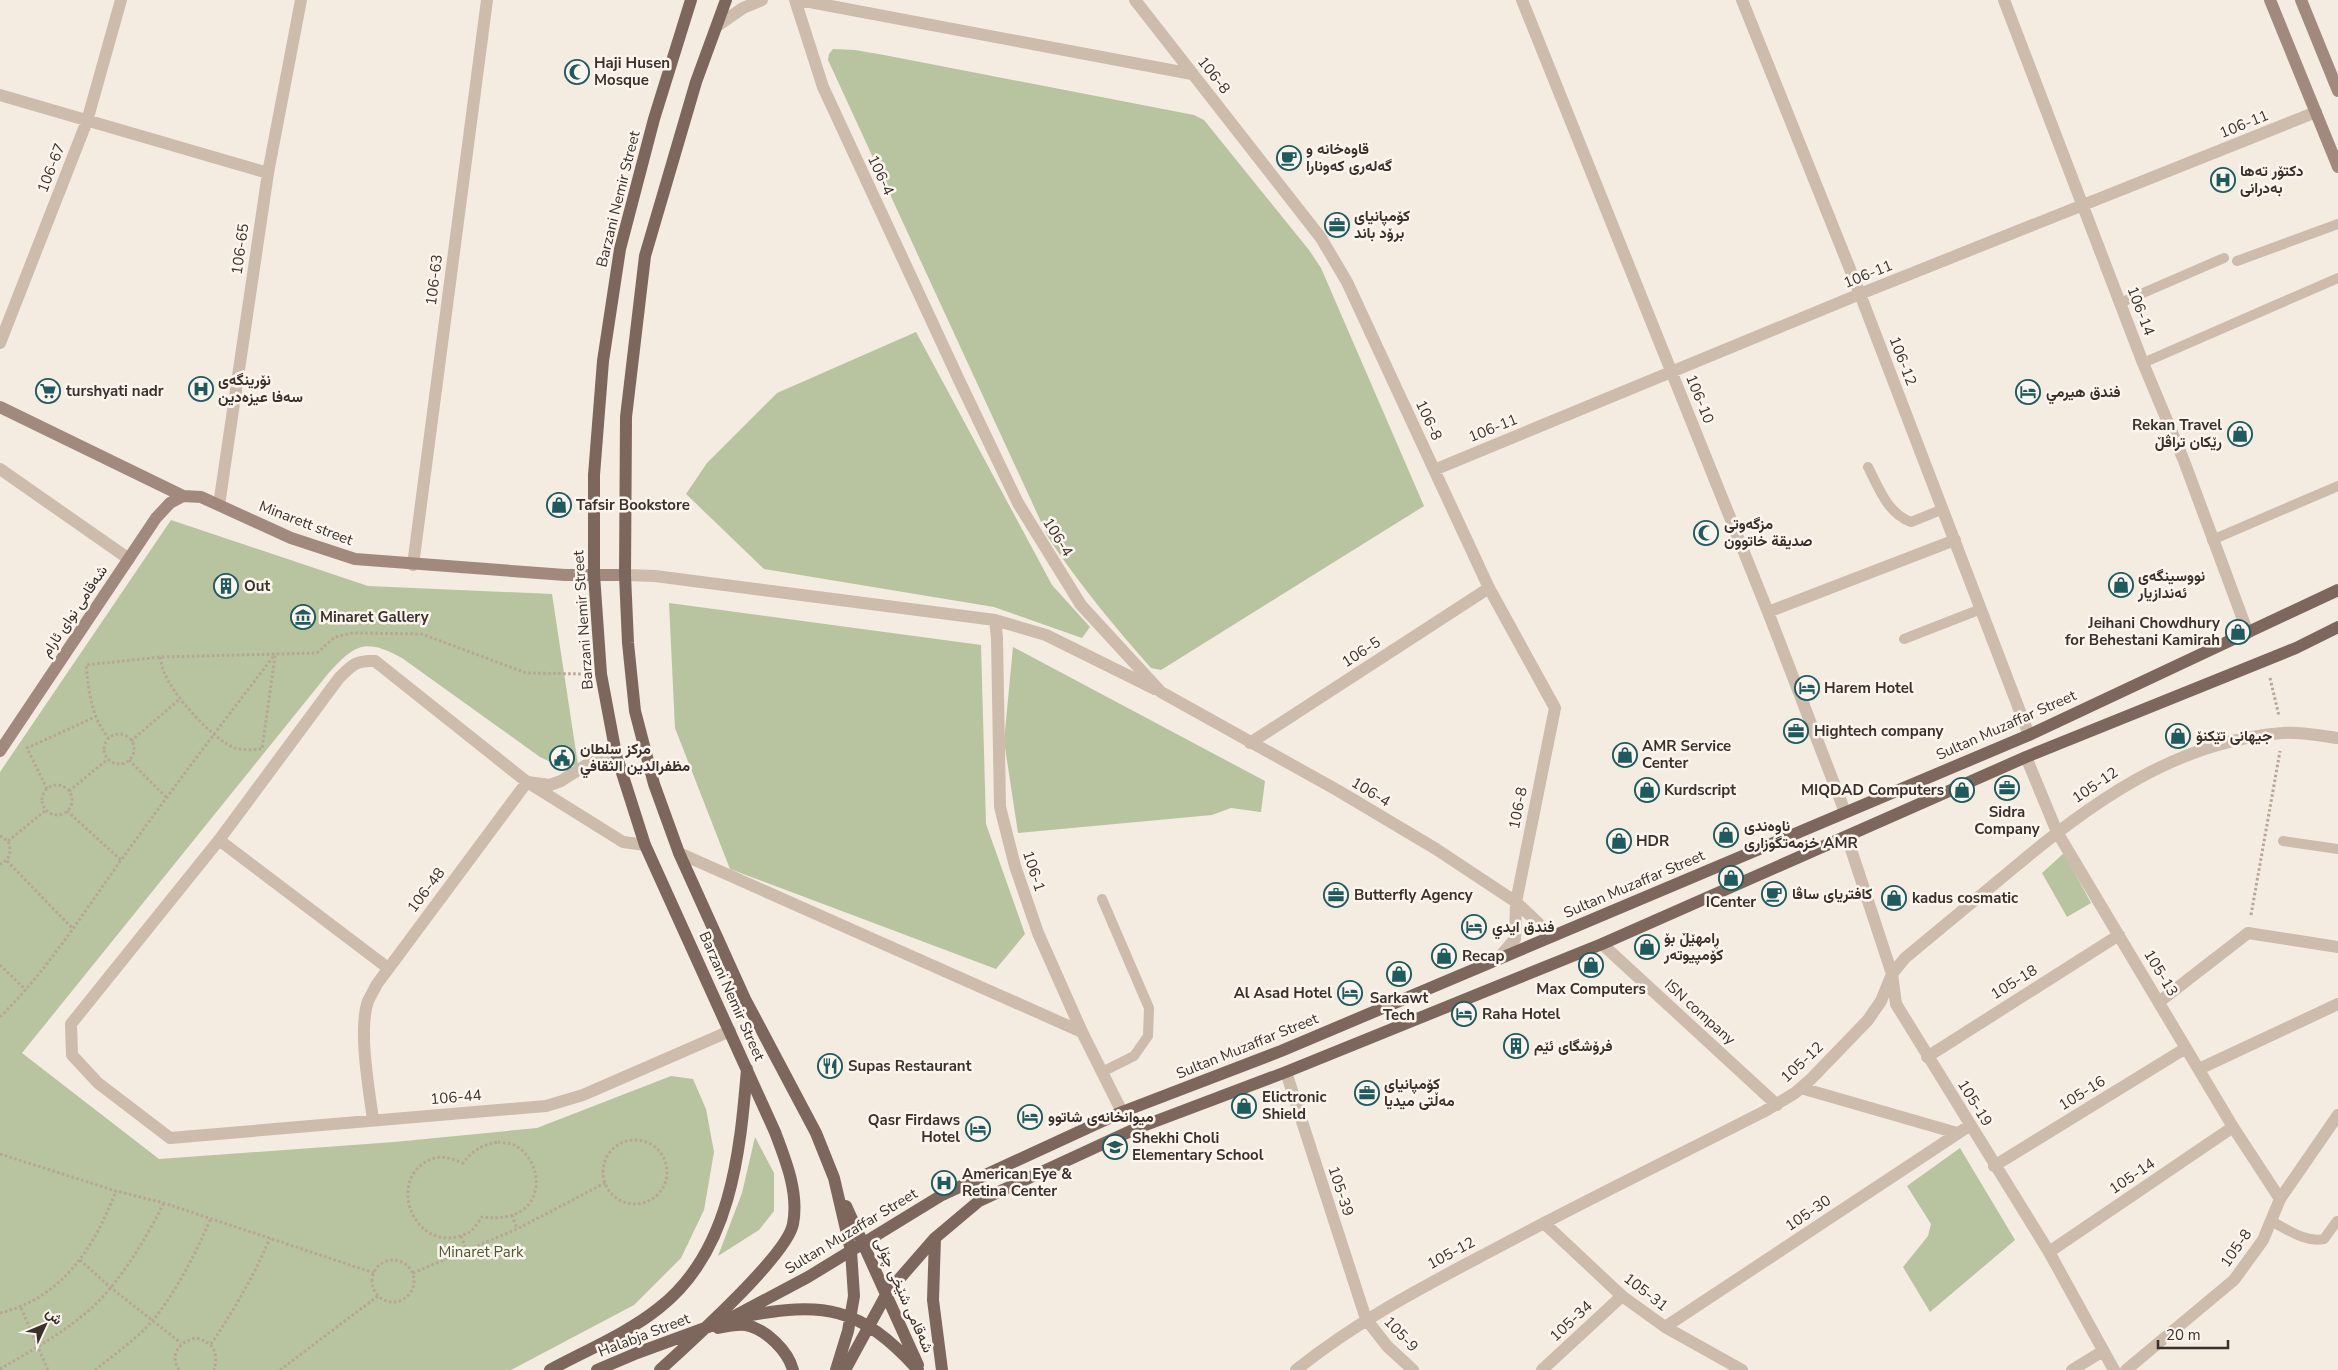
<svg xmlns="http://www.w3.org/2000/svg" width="2338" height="1370" font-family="'Nunito Sans',Vazirmatn,sans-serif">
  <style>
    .green { fill: #b8c4a0 }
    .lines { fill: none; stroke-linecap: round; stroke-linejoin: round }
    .path { stroke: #b9a596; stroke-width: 3; stroke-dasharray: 2.5 2.5; stroke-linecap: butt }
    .lane { stroke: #cdbbac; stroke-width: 10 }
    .street { stroke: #cdbbac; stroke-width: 12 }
    .secondary { stroke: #a18a7d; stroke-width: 12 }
    .primary { stroke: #7d675c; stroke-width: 12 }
    .labels { text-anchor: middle; stroke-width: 5; stroke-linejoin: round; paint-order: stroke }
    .poi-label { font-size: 15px; font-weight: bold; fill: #3b302b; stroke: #fbf5ee; text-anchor: start }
    .street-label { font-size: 15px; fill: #3b302b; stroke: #fbf5ee }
    .park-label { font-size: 15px; fill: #4a5a2e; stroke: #fbf5ee }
  </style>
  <rect width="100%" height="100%" fill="#f4ebe1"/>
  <!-- green -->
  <path class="green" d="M833 49 855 50 884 55 1194 115 1204 120 1309 250 1321 268 1424 506 1161 670 1151 668C1114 626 1079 584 1048 537L828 60 829 54Z
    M916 332 1052 585 1090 627 1082 638 994 607 764 569 686 494 707 463 777 393Z
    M171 520 368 586 552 594 578 765 559 766 540 757 402 658C364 637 354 645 327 675L22 1053 159 1159 394 1142 537 1128 671 1076 693 1079 706 1109 714 1152 704 1210 681 1258 634 1305 511 1370H0V772Z
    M669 603 981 645 986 824 1025 934 996 969 730 869 675 728Z
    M1013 647 1265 781 1261 812 1231 808 1212 815 1018 833 1004 741Z
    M2064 853 2091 903 2067 917 2042 873Z
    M755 1137 774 1173V1211L759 1230 718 1256 742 1193Z
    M1960 1148 2015 1240 1930 1312 1903 1267 1928 1236 1931 1224 1907 1186Z"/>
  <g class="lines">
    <!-- path -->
    <path class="path" d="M160 657C161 662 162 668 164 672 172 694 213 740 235 748 244 750 253 750 262 749L275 656
      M2270 678 2279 716
      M104 749a15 15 0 1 1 30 0a15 15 0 1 1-30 0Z
      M109 739C91 716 89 693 86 665L160 657 317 653 335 637 352 633 422 634 526 673 583 674
      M131 741 181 698
      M129 760 166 797
      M42 800a15 15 0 1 1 30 0a15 15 0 1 1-30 0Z
      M47 789 27 748 95 717
      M69 791 108 759
      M67 811 121 860
      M0 836 8 841C12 851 10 860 0 864
      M8 841 46 810
      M7 861 73 929
      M2251 915 2280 751
      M0 965 26 990
      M0 1017C50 968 86 908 127 852 175 785 225 720 275 654
      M603 1172a32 32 0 1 1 64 0a32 32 0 1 1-64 0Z
      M498 1142C503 1143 510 1143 514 1145 537 1156 545 1192 524 1209 512 1218 497 1219 482 1217 479 1221 475 1228 470 1232 466 1234 460 1236 456 1237 414 1246 390 1185 424 1163 437 1154 449 1157 463 1163 473 1150 482 1145 498 1142Z
      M0 1154 116 1191 164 1203 374 1273
      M512 1215 517 1229
      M461 1236 467 1251
      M80 1260 110 1287 181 1343
      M372 1281a21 21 0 1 1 42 0a21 21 0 1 1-42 0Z
      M413 1273 517 1229 605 1183
      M21 1308 48 1370
      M0 1313C62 1298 94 1248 116 1191
      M211 1344C234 1310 254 1276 270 1238
      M0 1369C27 1353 56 1337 81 1317 116 1290 144 1242 164 1203
      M95 1370C115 1354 138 1338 154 1319 178 1289 195 1254 211 1218
      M179 1370C169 1354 180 1341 196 1338 213 1342 219 1353 214 1370
      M280 1370 378 1296"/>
    <!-- lane -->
    <path class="lane" d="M2237 261 2338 224
      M2120 303 2224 258
      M2143 363 2338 278
      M1868 467C1879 488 1887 513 1911 522L1943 509
      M2212 540 2338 486
      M1904 639 1981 609
      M2283 841 2338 849
      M1102 1072 1134 1056 1148 1036 1149 1008 1102 899
      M2271 1221C2287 1229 2305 1243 2324 1239L2337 1221"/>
    <!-- street -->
    <path class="street" d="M795 0 823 87 959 380 1018 503 1081 605 1161 692 1337 790 1436 849 1516 902 1552 936
      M799 0 1192 74
      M1135 0 1321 238 1347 282 1489 588 1555 708 1516 902 1515 939 1497 960
      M1522 0 1768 612 1845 812
      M1742 0 1860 294 2029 735
      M2004 0 2143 363 2184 461 2248 633
      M717 26 743 8 762 0
      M0 95 268 173
      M0 343 87 121 121 0
      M0 469 129 559
      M1434 470 1860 294 2316 112
      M219 505 268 173 301 0
      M413 565 487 0
      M625 575 655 576 995 620 1046 635 1155 689
      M1768 612 1955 540
      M995 620 997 638 1000 807 1015 866 1038 933 1082 1032 1122 1112
      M1250 743 1489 588
      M2026 757 2057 832 2233 1127 2280 1199
      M1847 837 1892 974 1896 1004 2049 1252 2114 1370
      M219 840 388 968
      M645 845 623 842 527 782 375 661C356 660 352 665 339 678L219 840 71 1024 72 1055 98 1083 170 1138 546 1106 583 1095 730 1031
      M679 853 1082 1032
      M1602 944 1777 1105
      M2159 1002 2248 933 2338 947
      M1927 1057 2119 935
      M2199 1069 2338 1004
      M1286 1072 1366 1319 1387 1346 1413 1370
      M1801 1088 1957 1133
      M373 1120C369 1089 358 1030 368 1001 371 995 374 990 377 984L527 782 550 785 561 781 594 760 616 754
      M1994 1166 2186 1048
      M1544 1223 1622 1296 1665 1327 1742 1370
      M2049 1252 2233 1127
      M1665 1327 1969 1126
      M1296 1370C1357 1321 1421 1288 1489 1252 1580 1203 1673 1158 1765 1111L1795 1093 1811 1079 1868 1020 1881 1001 1892 974 1905 958C1940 929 1975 900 2010 871 2090 804 2173 742 2282 733 2300 731 2320 736 2338 738
      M1542 1370 1622 1296
      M2072 1370 2103 1351
      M2126 1370 2234 1280 2263 1240 2280 1199 2338 1115"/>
    <!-- secondary -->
    <path class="secondary" d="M2270 0 2338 167
      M2301 0 2338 91
      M0 407 183 496 201 497 291 538 355 559 565 575H625
      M0 751 156 518 170 503 183 496"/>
    <!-- primary -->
    <path class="primary" d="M726 0 696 82 645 256 626 417 625 575 628 643 635 711 654 784 679 853 745 999 816 1133 834 1178 851 1251 854 1296 848 1331 836 1370
      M846 1206 918 1365
      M935 1238 933 1300 942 1370
      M741 1317C824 1301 860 1306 918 1370
      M718 1328C727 1326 737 1324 746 1325 766 1329 788 1351 793 1370
      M550 1370C585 1351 628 1333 659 1308 731 1252 740 1153 747 1069
      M597 1370 637 1353 727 1320 808 1277 942 1195 1122 1112 1281 1051 2029 735 2338 590
      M660 1370C688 1344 787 1256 793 1224 799 1193 786 1161 775 1132L645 845 616 754 601 674 594 575V475L603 361 620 249 654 119 691 0
      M845 1370 887 1293 935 1238 979 1201 1135 1129 1286 1072 1602 944 2026 757 2296 648 2338 627"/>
  </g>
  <!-- icons -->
  <defs>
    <symbol id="mosque-ring" viewBox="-11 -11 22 22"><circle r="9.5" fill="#fbf5ee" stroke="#1f5a5e" stroke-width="1.5"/><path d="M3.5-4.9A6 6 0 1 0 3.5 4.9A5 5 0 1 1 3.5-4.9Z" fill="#1f5a5e"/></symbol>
    <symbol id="cafe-ring" viewBox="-11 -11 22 22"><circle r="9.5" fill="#fbf5ee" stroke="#1f5a5e" stroke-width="1.5"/><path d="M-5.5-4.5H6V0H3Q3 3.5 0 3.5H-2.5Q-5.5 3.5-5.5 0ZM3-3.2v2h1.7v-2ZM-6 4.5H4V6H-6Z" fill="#1f5a5e"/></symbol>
    <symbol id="hospital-ring" viewBox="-11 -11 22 22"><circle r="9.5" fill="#fbf5ee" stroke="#1f5a5e" stroke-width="1.5"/><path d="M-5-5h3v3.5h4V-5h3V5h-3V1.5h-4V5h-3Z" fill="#1f5a5e"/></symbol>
    <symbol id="office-ring" viewBox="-11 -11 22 22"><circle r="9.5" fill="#fbf5ee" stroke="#1f5a5e" stroke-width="1.5"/><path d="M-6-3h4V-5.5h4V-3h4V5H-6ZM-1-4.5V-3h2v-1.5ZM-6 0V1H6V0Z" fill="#1f5a5e"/></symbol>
    <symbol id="supermarket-ring" viewBox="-11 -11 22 22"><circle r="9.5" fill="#fbf5ee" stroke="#1f5a5e" stroke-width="1.5"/><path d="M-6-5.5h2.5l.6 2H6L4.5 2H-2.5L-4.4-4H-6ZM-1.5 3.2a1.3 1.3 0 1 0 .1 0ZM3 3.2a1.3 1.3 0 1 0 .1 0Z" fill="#1f5a5e"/></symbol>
    <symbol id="hotel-ring" viewBox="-11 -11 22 22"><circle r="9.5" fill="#fbf5ee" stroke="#1f5a5e" stroke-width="1.5"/><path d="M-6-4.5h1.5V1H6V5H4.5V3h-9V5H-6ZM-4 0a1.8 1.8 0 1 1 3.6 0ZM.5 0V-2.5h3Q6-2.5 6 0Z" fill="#1f5a5e"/></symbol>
    <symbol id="shop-ring" viewBox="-11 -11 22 22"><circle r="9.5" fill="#fbf5ee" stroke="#1f5a5e" stroke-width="1.5"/><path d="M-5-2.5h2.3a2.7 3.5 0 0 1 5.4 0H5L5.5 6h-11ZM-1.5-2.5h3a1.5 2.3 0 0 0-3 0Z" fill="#1f5a5e"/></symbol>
    <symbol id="building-ring" viewBox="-11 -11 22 22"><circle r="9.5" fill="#fbf5ee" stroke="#1f5a5e" stroke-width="1.5"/><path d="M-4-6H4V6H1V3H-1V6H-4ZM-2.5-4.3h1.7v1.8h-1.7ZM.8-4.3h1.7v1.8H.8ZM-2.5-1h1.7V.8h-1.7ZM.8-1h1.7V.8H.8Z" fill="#1f5a5e"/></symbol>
    <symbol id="museum-ring" viewBox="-11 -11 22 22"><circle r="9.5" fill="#fbf5ee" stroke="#1f5a5e" stroke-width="1.5"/><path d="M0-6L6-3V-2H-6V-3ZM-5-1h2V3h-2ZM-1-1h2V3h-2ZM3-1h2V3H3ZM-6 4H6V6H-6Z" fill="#1f5a5e"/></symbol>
    <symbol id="civic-ring" viewBox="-11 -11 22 22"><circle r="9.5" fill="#fbf5ee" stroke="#1f5a5e" stroke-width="1.5"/><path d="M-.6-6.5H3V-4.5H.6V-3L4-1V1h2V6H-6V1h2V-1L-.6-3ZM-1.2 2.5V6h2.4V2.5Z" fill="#1f5a5e"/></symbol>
    <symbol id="restaurant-ring" viewBox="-11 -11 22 22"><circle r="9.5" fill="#fbf5ee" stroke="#1f5a5e" stroke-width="1.5"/><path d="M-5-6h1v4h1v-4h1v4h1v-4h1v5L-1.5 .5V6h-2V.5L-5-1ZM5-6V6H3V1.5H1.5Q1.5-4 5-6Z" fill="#1f5a5e"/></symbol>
    <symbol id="school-ring" viewBox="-11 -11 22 22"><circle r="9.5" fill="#fbf5ee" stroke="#1f5a5e" stroke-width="1.5"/><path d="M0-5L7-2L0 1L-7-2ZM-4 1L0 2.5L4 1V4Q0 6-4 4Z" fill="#1f5a5e"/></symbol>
  </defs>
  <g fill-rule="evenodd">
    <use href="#mosque-ring" x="563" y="58" width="28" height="28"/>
    <use href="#cafe-ring" x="1275" y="144" width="28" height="28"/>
    <use href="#hospital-ring" x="2209" y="166" width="28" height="28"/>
    <use href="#office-ring" x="1323" y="211" width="28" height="28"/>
    <use href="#hospital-ring" x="187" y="375" width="28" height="28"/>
    <use href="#supermarket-ring" x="34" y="377" width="28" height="28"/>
    <use href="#hotel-ring" x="2014" y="378" width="28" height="28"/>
    <use href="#shop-ring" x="2226" y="420" width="28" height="28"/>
    <use href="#shop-ring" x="545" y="491" width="28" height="28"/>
    <use href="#mosque-ring" x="1692" y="519" width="28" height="28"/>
    <use href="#shop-ring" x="2107" y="571" width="28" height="28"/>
    <use href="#building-ring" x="212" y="572" width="28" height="28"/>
    <use href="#museum-ring" x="289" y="603" width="28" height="28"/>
    <use href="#shop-ring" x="2224" y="618" width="28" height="28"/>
    <use href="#hotel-ring" x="1793" y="674" width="28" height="28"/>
    <use href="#office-ring" x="1782" y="717" width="28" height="28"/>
    <use href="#shop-ring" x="2164" y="722" width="28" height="28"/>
    <use href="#shop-ring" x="1611" y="741" width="28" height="28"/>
    <use href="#civic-ring" x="548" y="744" width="28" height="28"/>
    <use href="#office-ring" x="1993" y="774" width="28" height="28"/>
    <use href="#shop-ring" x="1633" y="776" width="28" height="28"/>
    <use href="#shop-ring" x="1948" y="776" width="28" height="28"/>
    <use href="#shop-ring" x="1712" y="821" width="28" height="28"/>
    <use href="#shop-ring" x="1605" y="827" width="28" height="28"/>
    <use href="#shop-ring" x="1717" y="864" width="28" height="28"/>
    <use href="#cafe-ring" x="1760" y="880" width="28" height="28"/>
    <use href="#office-ring" x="1322" y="881" width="28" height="28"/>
    <use href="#shop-ring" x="1880" y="884" width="28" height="28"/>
    <use href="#hotel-ring" x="1460" y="913" width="28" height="28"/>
    <use href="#shop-ring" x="1633" y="933" width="28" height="28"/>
    <use href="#shop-ring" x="1430" y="942" width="28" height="28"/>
    <use href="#shop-ring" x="1577" y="951" width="28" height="28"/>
    <use href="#shop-ring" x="1385" y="960" width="28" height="28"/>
    <use href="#hotel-ring" x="1336" y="979" width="28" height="28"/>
    <use href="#hotel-ring" x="1450" y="1000" width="28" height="28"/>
    <use href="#building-ring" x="1502" y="1032" width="28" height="28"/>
    <use href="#restaurant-ring" x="816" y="1052" width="28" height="28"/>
    <use href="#office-ring" x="1353" y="1079" width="28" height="28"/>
    <use href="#shop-ring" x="1230" y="1092" width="28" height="28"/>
    <use href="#hotel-ring" x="1016" y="1103" width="28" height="28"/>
    <use href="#hotel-ring" x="964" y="1115" width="28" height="28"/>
    <use href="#school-ring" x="1101" y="1133" width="28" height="28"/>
    <use href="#hospital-ring" x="930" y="1169" width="28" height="28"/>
  </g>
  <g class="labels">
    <!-- poi labels -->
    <g class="poi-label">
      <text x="594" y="68">Haji Husen<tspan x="594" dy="17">Mosque</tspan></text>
      <text x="1306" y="154">قاوەخانە و<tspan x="1306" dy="17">گەلەری کەونارا</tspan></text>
      <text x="2240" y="176">دکتۆر تەها<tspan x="2240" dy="17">بەدرانی</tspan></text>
      <text x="1354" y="221">کۆمپانیای<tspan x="1354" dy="17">برۆد باند</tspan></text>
      <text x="218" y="385">نۆرینگەی<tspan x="218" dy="17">سەفا عیزەدین</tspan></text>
      <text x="66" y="396">turshyati nadr</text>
      <text x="2046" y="397">فندق هيرمي</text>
      <text x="2222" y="430" text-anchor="end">Rekan Travel<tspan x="2222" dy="17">رێکان تراڤڵ</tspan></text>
      <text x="576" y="510">Tafsir Bookstore</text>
      <text x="1724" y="529">مزگەوتی<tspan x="1724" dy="17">صديقة خاتوون</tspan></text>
      <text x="2138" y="581">نووسینگەی<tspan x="2138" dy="17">ئەندازیار</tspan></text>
      <text x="244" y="591">Out</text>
      <text x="320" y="622">Minaret Gallery</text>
      <text x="2220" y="628" text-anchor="end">Jeihani Chowdhury<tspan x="2220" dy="17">for Behestani Kamirah</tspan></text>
      <text x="1824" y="693">Harem Hotel</text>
      <text x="1814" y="736">Hightech company</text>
      <text x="2196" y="741">جیهانی تێکنۆ</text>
      <text x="1642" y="751">AMR Service<tspan x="1642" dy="17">Center</tspan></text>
      <text x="580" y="754">مركز سلطان<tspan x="580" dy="17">مظفرالدين الثقافي</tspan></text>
      <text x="1664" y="795">Kurdscript</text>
      <text x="1944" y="795" text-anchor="end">MIQDAD Computers</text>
      <text x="2007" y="817" text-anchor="middle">Sidra<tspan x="2007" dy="17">Company</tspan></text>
      <text x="1744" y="831">ناوەندی<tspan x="1744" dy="17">خزمەتگوزاری AMR</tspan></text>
      <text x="1636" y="846">HDR</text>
      <text x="1792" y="899">کافتریای ساڤا</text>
      <text x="1354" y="900">Butterfly Agency</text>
      <text x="1912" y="903">kadus cosmatic</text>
      <text x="1731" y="907" text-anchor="middle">ICenter</text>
      <text x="1492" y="932">فندق ايدي</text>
      <text x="1664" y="943">ڕامهێڵ بۆ<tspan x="1664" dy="17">کۆمپیوتەر</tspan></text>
      <text x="1462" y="961">Recap</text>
      <text x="1591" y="994" text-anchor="middle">Max Computers</text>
      <text x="1332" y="998" text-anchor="end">Al Asad Hotel</text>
      <text x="1399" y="1003" text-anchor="middle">Sarkawt<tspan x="1399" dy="17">Tech</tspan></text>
      <text x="1482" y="1019">Raha Hotel</text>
      <text x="1534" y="1051">فرۆشگای ئێم</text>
      <text x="848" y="1071">Supas Restaurant</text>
      <text x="1384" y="1089">کۆمپانیای<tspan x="1384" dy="17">مەڵتی میدیا</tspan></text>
      <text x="1262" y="1102">Elictronic<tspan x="1262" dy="17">Shield</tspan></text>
      <text x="1048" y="1122">میوانخانەی شاتوو</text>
      <text x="960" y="1125" text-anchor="end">Qasr Firdaws<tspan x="960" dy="17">Hotel</tspan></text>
      <text x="1132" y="1143">Shekhi Choli<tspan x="1132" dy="17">Elementary School</tspan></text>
      <text x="962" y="1179">American Eye &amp;<tspan x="962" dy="17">Retina Center</tspan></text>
    </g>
    <!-- street labels -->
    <g class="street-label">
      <text transform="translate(1214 75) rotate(52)" y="5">106-8</text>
      <text transform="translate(2244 124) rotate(-22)" y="5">106-11</text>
      <text transform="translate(51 168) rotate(-69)" y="5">106-67</text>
      <text transform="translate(881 175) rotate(65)" y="5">106-4</text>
      <text transform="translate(618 199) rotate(-76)" y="5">Barzani Nemir Street</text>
      <text transform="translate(240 249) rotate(-82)" y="5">106-65</text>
      <text transform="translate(1868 274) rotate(-22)" y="5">106-11</text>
      <text transform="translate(434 280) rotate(-83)" y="5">106-63</text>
      <text transform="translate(2141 311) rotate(69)" y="5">106-14</text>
      <text transform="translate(1903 361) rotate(69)" y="5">106-12</text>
      <text transform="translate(1700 399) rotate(68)" y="5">106-10</text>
      <text transform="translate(1429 420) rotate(65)" y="5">106-8</text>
      <text transform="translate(1493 428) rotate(-22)" y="5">106-11</text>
      <text transform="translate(306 523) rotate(21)" y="5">Minarett street</text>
      <text transform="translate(1058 537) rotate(58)" y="5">106-4</text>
      <text transform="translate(74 611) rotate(-56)" y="5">شەقامی نوای ئارام</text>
      <text transform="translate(583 620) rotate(-94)" y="5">Barzani Nemir Street</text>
      <text transform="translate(1361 652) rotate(-33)" y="5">106-5</text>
      <text transform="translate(2006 725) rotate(-24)" y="5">Sultan Muzaffar Street</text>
      <text transform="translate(2095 785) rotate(-34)" y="5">105-12</text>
      <text transform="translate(1371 792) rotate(31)" y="5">106-4</text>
      <text transform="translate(1518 808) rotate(-79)" y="5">106-8</text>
      <text transform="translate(1034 871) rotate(72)" y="5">106-1</text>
      <text transform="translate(1634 884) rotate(-23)" y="5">Sultan Muzaffar Street</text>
      <text transform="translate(426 890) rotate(-53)" y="5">106-48</text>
      <text transform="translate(2161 973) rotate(59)" y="5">105-13</text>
      <text transform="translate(2014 982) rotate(-32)" y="5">105-18</text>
      <text transform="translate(732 996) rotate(66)" y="5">Barzani Nemir Street</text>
      <text transform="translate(1700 1012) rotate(42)" y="5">ISN company</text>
      <text transform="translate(1247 1046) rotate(-22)" y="5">Sultan Muzaffar Street</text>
      <text transform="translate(1802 1062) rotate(-43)" y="5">105-12</text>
      <text transform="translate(2082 1093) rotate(-32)" y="5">105-16</text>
      <text transform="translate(456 1097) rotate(-5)" y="5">106-44</text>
      <text transform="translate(1975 1103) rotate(58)" y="5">105-19</text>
      <text transform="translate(2132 1176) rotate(-34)" y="5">105-14</text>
      <text transform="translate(1341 1191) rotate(72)" y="5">105-39</text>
      <text transform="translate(1808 1213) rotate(-34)" y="5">105-30</text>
      <text transform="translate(851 1231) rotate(-31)" y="5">Sultan Muzaffar Street</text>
      <text transform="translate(2236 1248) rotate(-55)" y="5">105-8</text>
      <text transform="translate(1451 1253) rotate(-28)" y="5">105-12</text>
      <text transform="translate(1646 1292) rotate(38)" y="5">105-31</text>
      <text transform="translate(904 1295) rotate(66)" y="5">شەقامی شێخی چۆلی</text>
      <text transform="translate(1571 1321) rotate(-43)" y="5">105-34</text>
      <text transform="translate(1401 1334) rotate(47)" y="5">105-9</text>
      <text transform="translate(644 1335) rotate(-21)" y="5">Halabja Street</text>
    </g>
    <!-- park labels -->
    <g class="park-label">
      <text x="481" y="1257">Minaret Park</text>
    </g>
  </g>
  <!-- north arrow -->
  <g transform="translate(45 1325) rotate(46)" stroke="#fbf5ee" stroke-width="4" paint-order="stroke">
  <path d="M0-4L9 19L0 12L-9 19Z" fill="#3b302b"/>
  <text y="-8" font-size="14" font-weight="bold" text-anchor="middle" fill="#3b302b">ش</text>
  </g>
  <!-- scale -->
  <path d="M2158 1340v8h70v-8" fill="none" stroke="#3b302b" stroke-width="2.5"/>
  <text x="2166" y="1340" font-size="15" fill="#3b302b" stroke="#fbf5ee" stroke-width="4" paint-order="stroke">20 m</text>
</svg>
